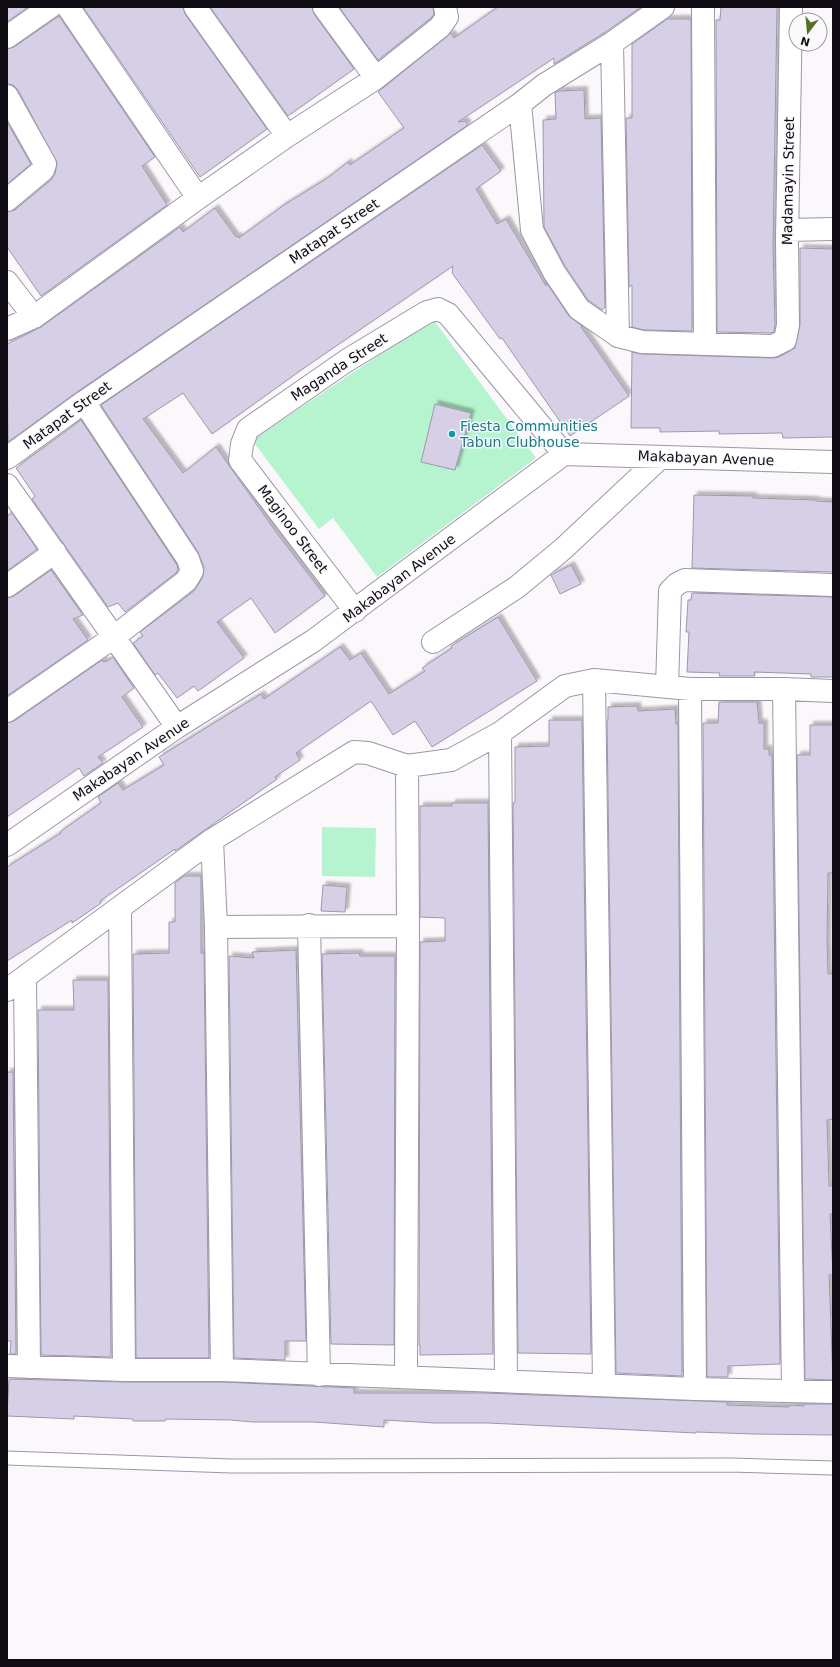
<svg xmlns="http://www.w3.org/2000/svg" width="840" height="1667" font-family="'DejaVu Sans',sans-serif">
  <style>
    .green { fill: #b5f4cf }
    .building { fill: #d6d0e7; stroke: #9d97ad; filter: url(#shadow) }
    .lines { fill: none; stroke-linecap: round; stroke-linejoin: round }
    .lane-casing { stroke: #a094a8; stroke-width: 15 }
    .street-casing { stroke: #a094a8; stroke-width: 24 }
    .lane { stroke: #fff; stroke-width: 13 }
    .street { stroke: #fff; stroke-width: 22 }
    .culture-dot { fill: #0f9aa8; stroke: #fbf8fc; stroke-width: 1.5 }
    .labels { text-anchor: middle; stroke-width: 3; stroke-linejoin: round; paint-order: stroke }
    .street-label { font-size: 14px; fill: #100c13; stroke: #fbf8fc }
    .culture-label { font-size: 14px; fill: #0d838f; stroke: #fbf8fc; text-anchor: start }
  </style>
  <defs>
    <filter id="shadow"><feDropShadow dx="3.5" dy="-3.5" stdDeviation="1" flood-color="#0004"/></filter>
  </defs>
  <rect width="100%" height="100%" fill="#fbf8fc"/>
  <!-- green -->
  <path class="green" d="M433 319 536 458 377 577 333 518 319 529 252 440Z
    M322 827 376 828 375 877 322 876Z"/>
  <!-- building -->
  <path class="building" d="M7 7H28L7 22Z
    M83 7H183L185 14 267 129 200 177Z
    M210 7H312L314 14 354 69 288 116Z
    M339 7H433L434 14 431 18 378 60Z
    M498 7H641L607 31 554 64V58L458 122 465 121 468 125 77 392 8 442 7 344 41 327 180 227 183 232 215 208 236 237 238 236 239 238 284 205 326 179 348 162 350 165 404 128 378 92 451 33 454 38Z
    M721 7H777L773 247 775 324 774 332 770 333 717 332 716 20H720Z
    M59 16 155 157 142 166 167 205 41 296 7 247V212L15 210 51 180 55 174 57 163 18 90 13 85 7 84V49L14 47Z
    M667 19H691L692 331 644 330 632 327V285L629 287 626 118H632V44Z
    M584 90 585 119 601 118 605 307 602 310 588 300 565 266 544 227 543 120 556 119 555 93 559 91Z
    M7 122 31 164 7 184Z
    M482 145 501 171 476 189 497 224 506 219 546 286V282L569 316 582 326 581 327 629 396 570 436 502 338 500 339 452 273 453 266 304 368 212 434 183 393 143 419 183 473 216 447 276 532 325 596 275 633 251 598 217 622 244 658 198 691 194 686 177 698 158 673 155 675 133 643 143 636 140 632 194 591 203 577 204 567 198 552 101 405Z
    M800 248 833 249V437L783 438 782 433 719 434V431L660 432V428H631L632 352 642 354 773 358 779 357 795 348 800 325Z
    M435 404 471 413 455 470 421 462Z
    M81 420 177 565 178 570 176 573 125 612 118 603 108 607 32 499 35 496 16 468Z
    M694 495 753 496V498L816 500V501L833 502V572L692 568Z
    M12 513 37 549 7 571V516Z
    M571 565 581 584 560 594 551 575Z
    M51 570 83 615 73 619 88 640 7 696V598L14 596Z
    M692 593 833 597V677H811V674L754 672 755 676H719L720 673 687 672 689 632H686L688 600H691Z
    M498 617 537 681 432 747 415 721 393 735 371 701 296 753 300 760 275 777 277 779 175 851V849L100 901 101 903 72 923V920L7 961V867L61 833 60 832 101 803 98 797 118 783 123 790 164 765 159 757 261 694 264 699 340 647 350 660 361 653 389 694 425 671 422 668 452 648 451 646Z
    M113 657 134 688 122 697 143 727 98 757 103 763 84 776 79 768 7 817V723L14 721 102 660 103 662 106 661V662Z
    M719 702H757L759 723H764V749H769V755H772L780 1364 728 1366V1377H707L703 723H718Z
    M637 706 638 711 675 709 676 724H678L682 1376 616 1373 607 720H608V707Z
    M549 720H582L591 1354 518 1353 513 803 515 802V747L549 746Z
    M810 725H833V873H828L827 940 828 974H833V1119L827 1120 829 1186H833V1214H830L833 1275H829L833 1380 805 1379 797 755H810Z
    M452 803H488L493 1354 420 1355V1345H419L420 942 445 941V918L420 917V806H452Z
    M184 876H201V953H204L209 1358H136L133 954 169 953V922H175V883Z
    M323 885 347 887 345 912 321 911Z
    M296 950 306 1341H285V1360L234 1358 229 956 254 958 252 952Z
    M359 953 360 956H395L394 1345 331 1344 322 954Z
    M73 980H108L111 1357 41 1355 38 1010H74Z
    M7 1072H13L16 1354H10L11 1341H7Z
    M9 1379 124 1382H222L354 1388V1393H484L727 1402V1405L789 1407V1405L804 1406V1404H833V1435L754 1434 696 1432V1433L488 1423H435L384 1420V1427L314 1422H253L230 1420 166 1419 165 1421H133V1419L74 1416V1419L7 1416Z"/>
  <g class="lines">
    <defs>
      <path id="lane" d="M7 1458 231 1466 731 1465 833 1468"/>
      <path id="street" d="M68 7 198 198
        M195 7 287 136
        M324 7 376 78
        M703 7 705 343
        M7 37 50 7
        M612 43 618 336
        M7 96 45 164 43 170 7 200
        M520 104 532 230 554 272 579 309 618 336 642 342 773 346 785 340 788 325 787 241 791 7
        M787 230 833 229
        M7 282 34 317
        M7 329 34 317 198 198 287 136 376 78 440 27 447 17 445 7
        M7 458 84 402 520 104 544 85 612 43 663 7
        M7 485 177 727
        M7 586 55 552
        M355 611 240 460 242 444 248 429 346 361 427 312 438 309 448 314 564 454
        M433 642 517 587 563 549 661 457
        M594 680 604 1385
        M667 687 670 591 677 584 685 580 833 585
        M690 689 695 1389
        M784 689 793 1391
        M7 711 114 637 186 581 192 571 188 559 84 402
        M500 733 506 1381
        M212 840 216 927 222 1370
        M7 845 177 727 313 641 564 454 833 462
        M120 909 124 1370
        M309 925 319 1375
        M216 927 408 926
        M25 978 29 1367
        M7 990 212 840 354 752 368 753 407 766 451 760 500 733 565 686 594 680 690 689H784L833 691
        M7 1366 124 1370H222L695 1389 833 1392
        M406 1377 408 926 407 766"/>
    </defs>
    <!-- lane casing -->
    <use href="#lane" class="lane-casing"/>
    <!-- street casing -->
    <use href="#street" class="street-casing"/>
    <!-- lane -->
    <use href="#lane" class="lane"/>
    <!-- street -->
    <use href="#street" class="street"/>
  </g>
  <!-- markers -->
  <circle class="culture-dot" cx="452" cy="434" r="4"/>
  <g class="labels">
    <!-- street labels -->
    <g class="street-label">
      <text transform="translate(788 181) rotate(-89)" y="5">Madamayin Street</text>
      <text transform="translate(334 231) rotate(-34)" y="5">Matapat Street</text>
      <text transform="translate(339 367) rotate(-33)" y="5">Maganda Street</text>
      <text transform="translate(67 415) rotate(-36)" y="5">Matapat Street</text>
      <text transform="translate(706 458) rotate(2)" y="5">Makabayan Avenue</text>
      <text transform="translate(293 529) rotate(53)" y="5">Maginoo Street</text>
      <text transform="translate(399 578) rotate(-37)" y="5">Makabayan Avenue</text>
      <text transform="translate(131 759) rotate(-34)" y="5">Makabayan Avenue</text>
    </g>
    <!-- culture labels -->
    <g class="culture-label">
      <text x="460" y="431">Fiesta Communities<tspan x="460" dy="16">Tabun Clubhouse</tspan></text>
    </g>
  </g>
  <!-- border -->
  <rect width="840" height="1667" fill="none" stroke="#100c13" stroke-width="16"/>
  <!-- north arrow -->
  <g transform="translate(808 32) rotate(196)"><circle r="19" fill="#fbf8fc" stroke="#9d9a9f"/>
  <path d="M0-3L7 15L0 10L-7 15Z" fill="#587021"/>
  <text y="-6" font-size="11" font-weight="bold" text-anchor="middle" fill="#100c13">N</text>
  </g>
</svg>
